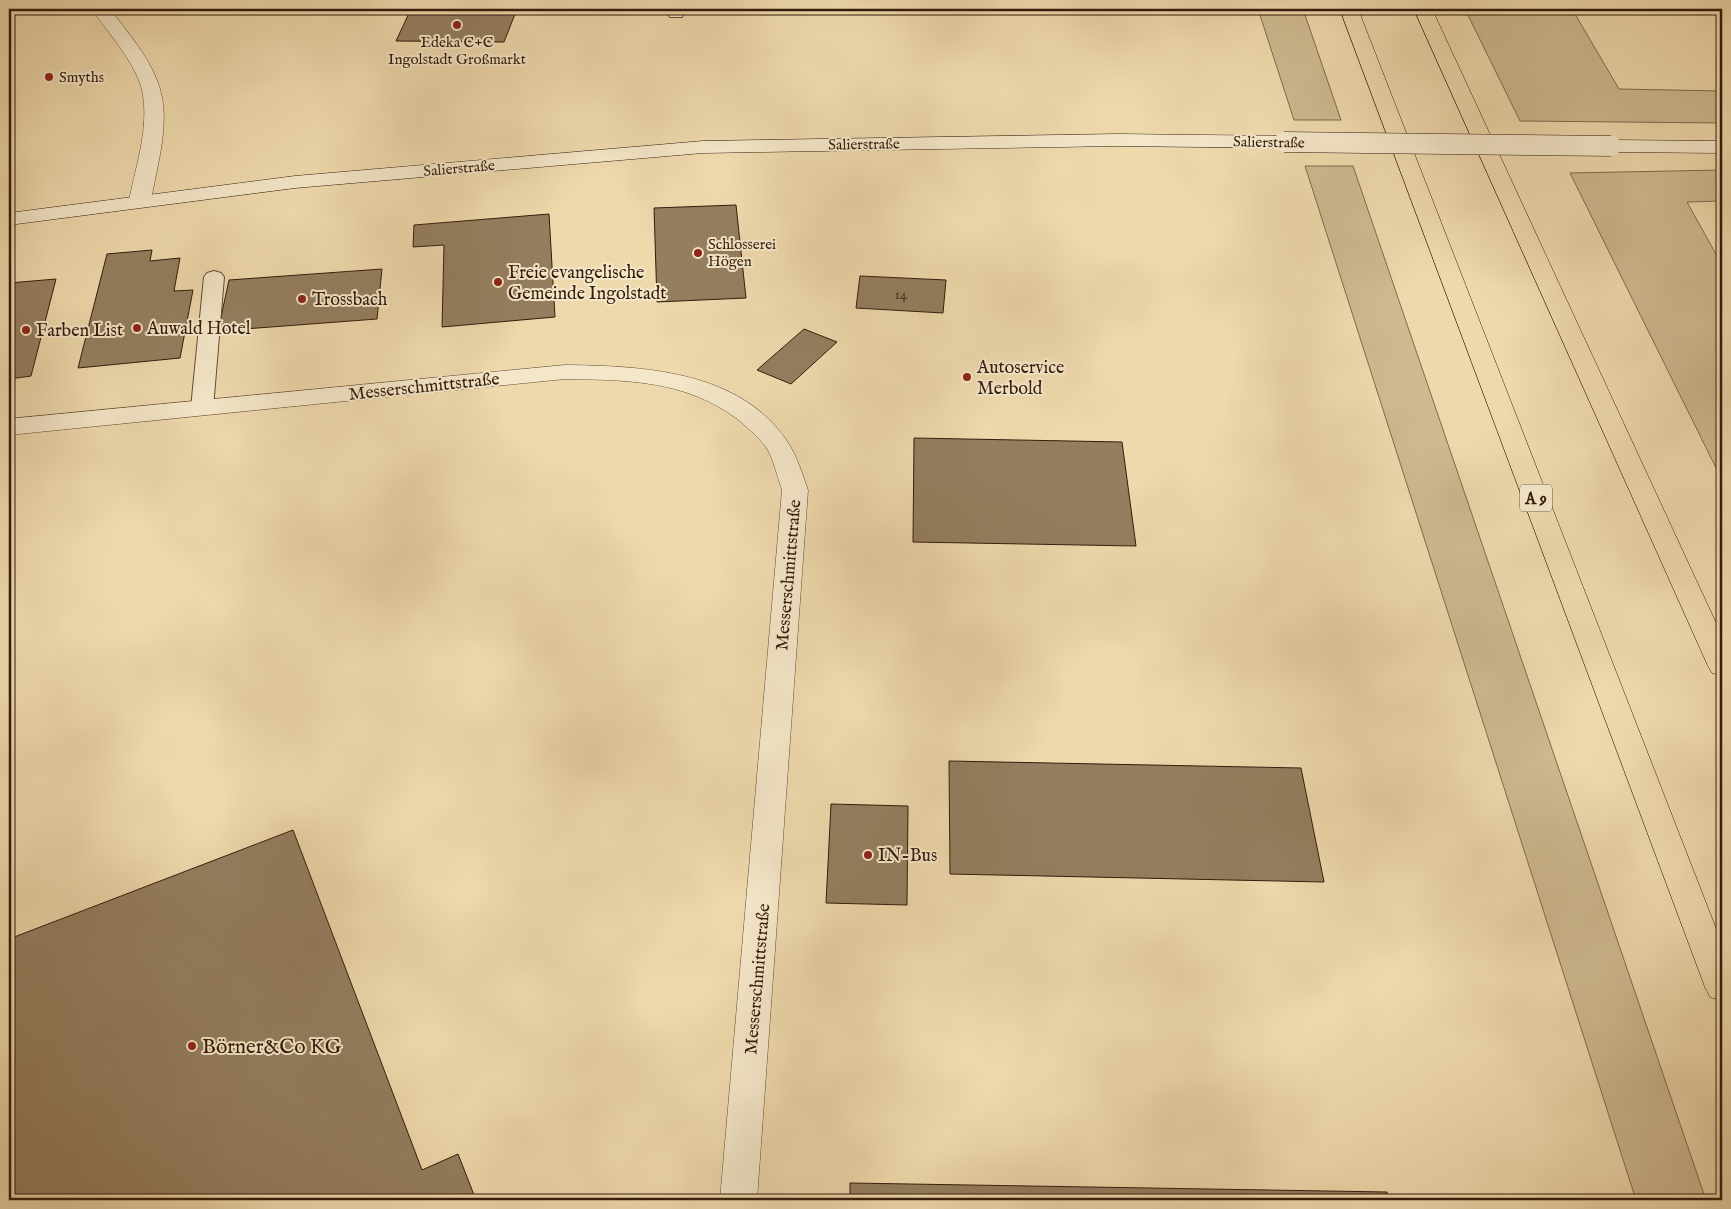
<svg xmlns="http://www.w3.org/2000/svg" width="1731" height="1209" font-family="'IM FELL English',serif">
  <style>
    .green { fill: #ceb991; stroke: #806a4e }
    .building { fill: #947e5f; stroke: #331b0c }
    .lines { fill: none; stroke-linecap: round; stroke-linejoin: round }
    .lane-casing { stroke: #624a34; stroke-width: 2 }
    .street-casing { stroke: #624a34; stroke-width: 1 }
    .secondary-casing { stroke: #331b0c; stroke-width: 1 }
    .highway-casing { stroke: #331b0c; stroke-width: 1 }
    .lane { fill: #f4e6c9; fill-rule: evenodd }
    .street { fill: #f4e6c9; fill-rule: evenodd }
    .secondary { fill: #f4e6c9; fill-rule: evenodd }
    .highway { fill: #eed9ac; fill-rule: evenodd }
    .secondary-bridge-casing { stroke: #331b0c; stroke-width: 21; stroke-linecap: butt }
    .secondary-bridge { stroke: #f4e6c9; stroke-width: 20 }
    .poi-dot { fill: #8f2418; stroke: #f4e6c9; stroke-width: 2 }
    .labels { text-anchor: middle; stroke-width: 4; stroke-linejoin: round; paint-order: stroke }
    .far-poi-label { font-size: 15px; fill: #331b0c; stroke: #f4e6c9; text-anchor: start }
    .far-street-label { font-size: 15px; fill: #331b0c; stroke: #f4e6c9 }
    .number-label { font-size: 15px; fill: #4b3421 }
    .shield { fill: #f4e6c9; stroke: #6d5845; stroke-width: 1 }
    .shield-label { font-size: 16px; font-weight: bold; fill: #331b0c }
    .poi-label { font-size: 18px; fill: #331b0c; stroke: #f4e6c9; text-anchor: start }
    .street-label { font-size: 18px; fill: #331b0c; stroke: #f4e6c9 }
    .near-poi-label { font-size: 21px; fill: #331b0c; stroke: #f4e6c9; text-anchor: start }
  </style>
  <rect width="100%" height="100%" fill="#eed9ac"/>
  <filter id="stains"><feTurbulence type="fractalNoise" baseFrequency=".004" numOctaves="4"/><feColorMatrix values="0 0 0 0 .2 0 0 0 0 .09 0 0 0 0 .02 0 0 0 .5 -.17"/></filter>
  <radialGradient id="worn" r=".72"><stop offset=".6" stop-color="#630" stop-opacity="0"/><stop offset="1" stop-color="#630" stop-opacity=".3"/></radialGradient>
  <!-- green -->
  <path class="green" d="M1258 9H1303L1341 120H1294Z
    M1465 9H1572L1619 89 1722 91V123L1520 121Z
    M1305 166H1353L1706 1200H1636Z
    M1722 170V201L1687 202 1722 265V480L1570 173Z"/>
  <!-- building -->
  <path class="building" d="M220 9H349L346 14 218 13Z
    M411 9H517L504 42 396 41Z
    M736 205 746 298 657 302 654 208Z
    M549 214 555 317 442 327 444 245 413 247 414 225Z
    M152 250 150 261 180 258 174 291 193 290 180 358 78 368 107 254Z
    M382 269 377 319 218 331 229 280Z
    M860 276 946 280 943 313 856 308Z
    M56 279 31 376 9 379V283Z
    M804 329 837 342 791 384 757 370Z
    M914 438 1122 442 1136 546 913 542Z
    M949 761 1301 768 1324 882 950 874Z
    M831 804 908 806 907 905 826 903Z
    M293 830 422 1170 458 1154 476 1200H9V939Z
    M850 1183 1387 1192 1389 1200H850Z"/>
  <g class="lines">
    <defs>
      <path id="lane" d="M669 9H685L682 17H670L668 14Z
        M214 271 221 273 224 277 213 408 209 413 202 415 195 413 191 408 204 277 207 273Z"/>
      <path id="street" d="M92 9H110C127 32 148 55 158 83 172 120 157 164 151 201L147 205 140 207 133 205 129 201C136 164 152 121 140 83 130 56 108 33 92 9Z
        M565 365C642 366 739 370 787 441 797 456 802 473 808 490L757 1200H720L782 490C777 476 774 460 766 447 758 437 746 426 736 418 684 380 627 380 565 379L9 435V419Z"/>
      <path id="secondary" d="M1117 134 1284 136 1291 138 1294 142 1291 146 1284 148 1117 146 703 153 295 188 9 225V213L295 176 703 141Z
        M1611 140 1722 141V153L1611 152 1604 150 1601 146 1604 142Z"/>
      <path id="highway" d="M1340 9H1358L1722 944V1001L1710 997 1705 987Z
        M1414 9H1432L1722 636V676L1712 673 1708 666Z"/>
    </defs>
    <!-- lane casing -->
    <use href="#lane" class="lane-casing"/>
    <!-- street casing -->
    <use href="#street" class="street-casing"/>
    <!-- secondary casing -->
    <use href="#secondary" class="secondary-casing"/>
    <!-- highway casing -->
    <use href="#highway" class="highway-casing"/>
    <!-- lane -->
    <use href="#lane" class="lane"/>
    <!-- street -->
    <use href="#street" class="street"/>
    <!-- secondary -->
    <use href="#secondary" class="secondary"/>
    <!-- highway -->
    <use href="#highway" class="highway"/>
    <defs>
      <path id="secondary-bridge" d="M1284 142 1611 146"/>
    </defs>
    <!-- secondary-bridge casing -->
    <use href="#secondary-bridge" class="secondary-bridge-casing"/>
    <!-- secondary-bridge -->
    <use href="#secondary-bridge" class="secondary-bridge"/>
  </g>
  <!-- markers -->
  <g class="poi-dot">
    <circle cx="457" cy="25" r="5"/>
    <circle cx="49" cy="77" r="5"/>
    <circle cx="698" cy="253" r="5"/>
    <circle cx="498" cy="282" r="5"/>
    <circle cx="302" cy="299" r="5"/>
    <circle cx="137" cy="328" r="5"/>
    <circle cx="26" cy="330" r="5"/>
    <circle cx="967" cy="377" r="5"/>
    <circle cx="868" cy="855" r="5"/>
    <circle cx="192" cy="1046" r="5"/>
  </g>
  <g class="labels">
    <!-- far-poi labels -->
    <g class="far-poi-label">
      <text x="457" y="47" text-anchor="middle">Edeka C+C<tspan x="457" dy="17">Ingolstadt Großmarkt</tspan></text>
      <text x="59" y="82">Smyths</text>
      <text x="708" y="249">Schlosserei<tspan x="708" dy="17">Högen</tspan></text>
    </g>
    <!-- far-street labels -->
    <g class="far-street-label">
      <text transform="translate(1269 142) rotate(1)" y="5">Salierstraße</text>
      <text transform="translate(864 144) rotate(-1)" y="5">Salierstraße</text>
      <text transform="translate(459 168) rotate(-5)" y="5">Salierstraße</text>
    </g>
    <!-- number labels -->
    <g class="number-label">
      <text x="901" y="299">14</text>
    </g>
    <!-- shield labels -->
    <rect class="shield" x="1520" y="484.5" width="32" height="27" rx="4"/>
    <g class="shield-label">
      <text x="1536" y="504">A 9</text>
    </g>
    <!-- poi labels -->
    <g class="poi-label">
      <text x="508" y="278">Freie evangelische<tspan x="508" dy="21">Gemeinde Ingolstadt</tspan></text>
      <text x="312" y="305">Trossbach</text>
      <text x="147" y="334">Auwald Hotel</text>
      <text x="36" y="336">Farben List</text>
      <text x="977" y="373">Autoservice<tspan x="977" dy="21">Merbold</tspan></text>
      <text x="878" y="861">IN-Bus</text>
    </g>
    <!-- street labels -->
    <g class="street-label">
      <text transform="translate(424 386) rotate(-6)" y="6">Messerschmittstraße</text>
      <text transform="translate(788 575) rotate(-85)" y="6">Messerschmittstraße</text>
      <text transform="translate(757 979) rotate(-85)" y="6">Messerschmittstraße</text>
    </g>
    <!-- near-poi labels -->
    <g class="near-poi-label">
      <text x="202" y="1053">Börner&amp;Co KG</text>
    </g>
  </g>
  <!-- margin -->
  <rect width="1731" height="1209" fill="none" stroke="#eed9ac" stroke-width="30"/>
  <rect x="10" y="10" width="1711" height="1189" fill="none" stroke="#331b0c" stroke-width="2.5"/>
  <rect x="15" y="15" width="1701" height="1179" fill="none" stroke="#331b0c"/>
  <rect width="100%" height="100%" filter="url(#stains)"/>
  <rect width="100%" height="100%" fill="url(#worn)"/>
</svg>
